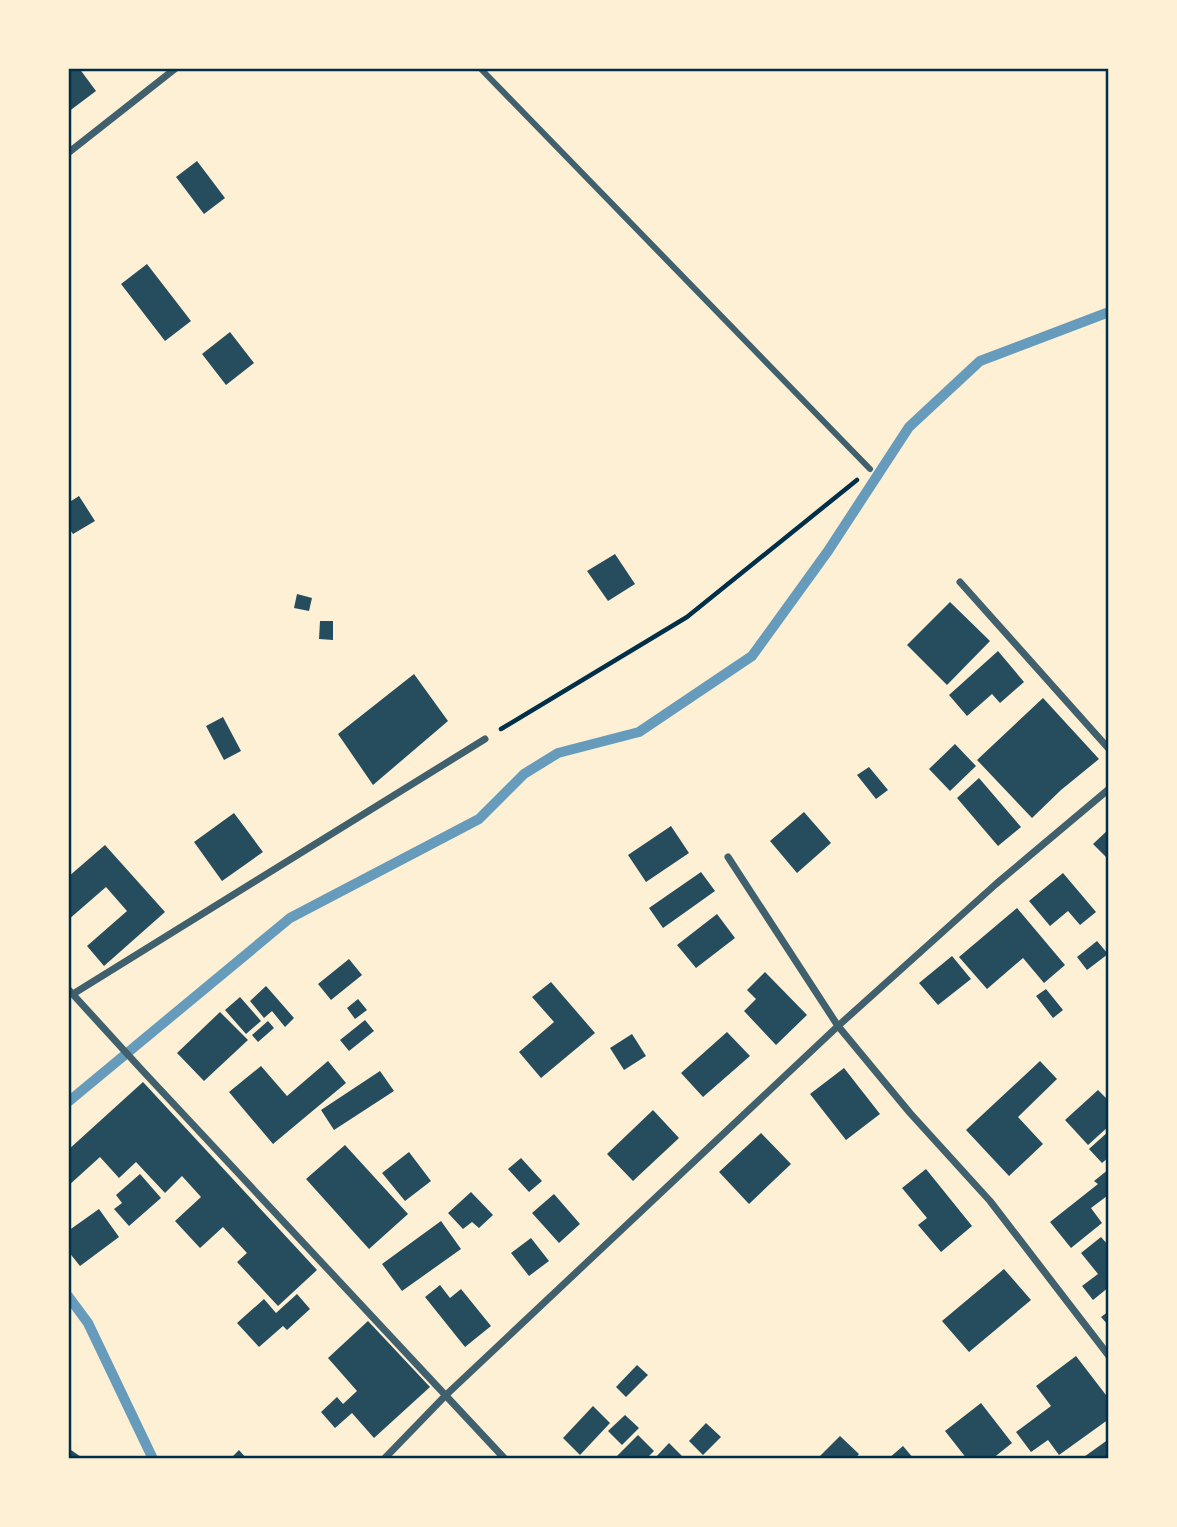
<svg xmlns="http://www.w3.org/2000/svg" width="1177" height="1527" font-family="'Space Grotesk',sans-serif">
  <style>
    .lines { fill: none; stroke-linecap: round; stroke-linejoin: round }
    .stream { stroke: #669bbc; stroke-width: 10 }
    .building { fill: #264d5e }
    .path { stroke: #003049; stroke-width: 4.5 }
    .pedestrian { stroke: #3f606c; stroke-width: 6 }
    .minor { stroke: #3f606c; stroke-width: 7 }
    .neatline { fill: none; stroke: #003049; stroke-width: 2.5 }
  </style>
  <rect width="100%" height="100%" fill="#fdf0d5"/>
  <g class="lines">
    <!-- stream -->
    <path class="stream" d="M68 1102 290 918 479 819 524 774 558 753 639 732 752 656 828 551 909 427 980 361 1109 312
      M68 1296 88 1323 153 1459"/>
  </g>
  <!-- building -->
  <path class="building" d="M68 68H79L96 91 68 112Z
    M197 161 225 198 204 214 176 177Z
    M147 264 191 321 165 341 121 284Z
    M230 332 254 363 226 385 202 354Z
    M79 496 95 521 73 534 68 527V503Z
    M615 554 635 584 608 601 587 571Z
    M297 594 312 598 309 611 294 608Z
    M950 602 990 641 947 685 907 645Z
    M320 621H333V640L319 639Z
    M998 651 1024 682 1000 703 992 694 967 716 949 695Z
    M414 674 448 721 373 785 338 734Z
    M1043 698 1099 759 1061 790 1032 818 977 760Z
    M223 717 241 751 224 760 206 726Z
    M955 744 976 766 950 791 929 769Z
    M869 767 888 790 876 799 857 775Z
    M979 778 1021 827 998 846 957 798Z
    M804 812 831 843 797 873 770 841Z
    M234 813 263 852 222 881 194 842Z
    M671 826 689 853 646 882 628 855Z
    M1109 829V860L1093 844Z
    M105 845 165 912 104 966 87 946 127 911 106 887 68 920V877Z
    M701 872 715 891 663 928 649 908Z
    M1063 873 1096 912 1080 925 1068 911 1050 926 1029 901Z
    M1017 908 1065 965 1044 983 1023 958 987 989 959 957Z
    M717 914 735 938 696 968 677 945Z
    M1097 941 1108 954 1087 970 1077 957Z
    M952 956 971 979 938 1005 919 983Z
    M349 959 362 975 331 1000 318 984Z
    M765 972 807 1015 776 1045 744 1011 756 999 747 990Z
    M551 982 595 1033 541 1078 519 1052 554 1022 532 997Z
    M266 986 294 1018 285 1027 272 1011 264 1018 250 1001Z
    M1046 989 1063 1010 1053 1018 1036 996Z
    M240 997 261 1021 246 1034 225 1010Z
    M358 999 367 1010 355 1019 347 1008Z
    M220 1012 248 1040 204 1081 177 1053Z
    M365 1020 374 1031 349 1051 340 1040Z
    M268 1021 274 1028 258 1042 252 1035Z
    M727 1032 750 1056 703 1097 681 1073Z
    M632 1034 646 1056 624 1070 610 1048Z
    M328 1061 346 1083 273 1144 229 1092 261 1066 287 1096Z
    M1040 1061 1057 1079 1018 1117 1043 1144 1009 1176 966 1130Z
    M844 1068 880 1114 846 1140 810 1094Z
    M380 1071 394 1091 334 1130 321 1110Z
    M143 1082 317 1270 278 1306 237 1262 247 1253 223 1227 200 1248 175 1221 201 1197 182 1176 165 1193 136 1162 119 1178 100 1157 68 1186V1150Z
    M1098 1090 1109 1101V1126L1088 1145 1065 1120Z
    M653 1110 679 1138 633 1181 607 1154Z
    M1109 1131V1157L1102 1163 1089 1149Z
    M761 1133 791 1164 749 1204 719 1172Z
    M345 1145 408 1214 369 1249 306 1179Z
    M409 1152 431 1181 405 1201 382 1173Z
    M521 1158 542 1181 529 1192 508 1169Z
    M926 1169 972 1226 941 1252 918 1225 927 1218 902 1188Z
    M1109 1169V1198L1107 1196 1091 1208 1102 1223 1071 1248 1050 1222 1098 1184 1094 1181Z
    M140 1174 161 1198 129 1226 114 1209 122 1203 116 1195Z
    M471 1192 493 1215 479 1228 472 1222 463 1229 448 1213Z
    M554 1194 580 1224 559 1243 532 1213Z
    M99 1209 119 1237 80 1266 68 1251V1231Z
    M441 1221 461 1249 402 1291 382 1264Z
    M1101 1237 1109 1246V1287L1093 1300 1082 1286 1098 1274 1081 1253Z
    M531 1238 549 1261 529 1276 511 1253Z
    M1004 1269 1031 1300 969 1352 942 1321Z
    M440 1285 450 1298 461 1289 491 1326 465 1347 425 1297Z
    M297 1294 310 1309 287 1330 283 1326 259 1347 237 1323 264 1299 276 1313Z
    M1109 1311V1326L1101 1317Z
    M368 1321 430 1387 374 1438 352 1413 335 1428 321 1412 337 1397 343 1404 357 1391 328 1358Z
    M1076 1356 1109 1399V1419L1059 1455 1048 1440 1031 1452 1016 1432 1051 1406 1036 1386Z
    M637 1365 648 1375 626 1397 616 1387Z
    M981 1403 1012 1443 992 1459H967L945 1431Z
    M593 1406 610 1423 580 1455 563 1438Z
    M625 1415 639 1428 622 1445 608 1431Z
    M706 1423 721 1437 703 1455 689 1441Z
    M638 1435 654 1451 646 1459H614Z
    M840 1436 859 1454 855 1459H817Z
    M1109 1439V1459H1081Z
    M669 1443 685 1459H654Z
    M903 1446 914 1459H888Z
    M68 1448 84 1459H68Z
    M239 1450 247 1459H230Z"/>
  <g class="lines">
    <!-- path -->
    <path class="path" d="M501 729 687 617 857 480"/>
    <!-- pedestrian -->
    <path class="pedestrian" d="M480 68 870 469"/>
    <!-- minor -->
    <path class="minor" d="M68 153 176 68
      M960 582 1109 749
      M728 857 838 1026 910 1113 990 1201 1109 1356
      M68 989 141 1069 505 1459
      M73 994 485 739
      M384 1459 446 1395 838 1026 996 884 1109 789"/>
  </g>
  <!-- border -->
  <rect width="1177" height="1527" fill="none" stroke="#fdf0d5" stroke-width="140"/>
  <rect x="70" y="70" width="1037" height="1387" class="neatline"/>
</svg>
